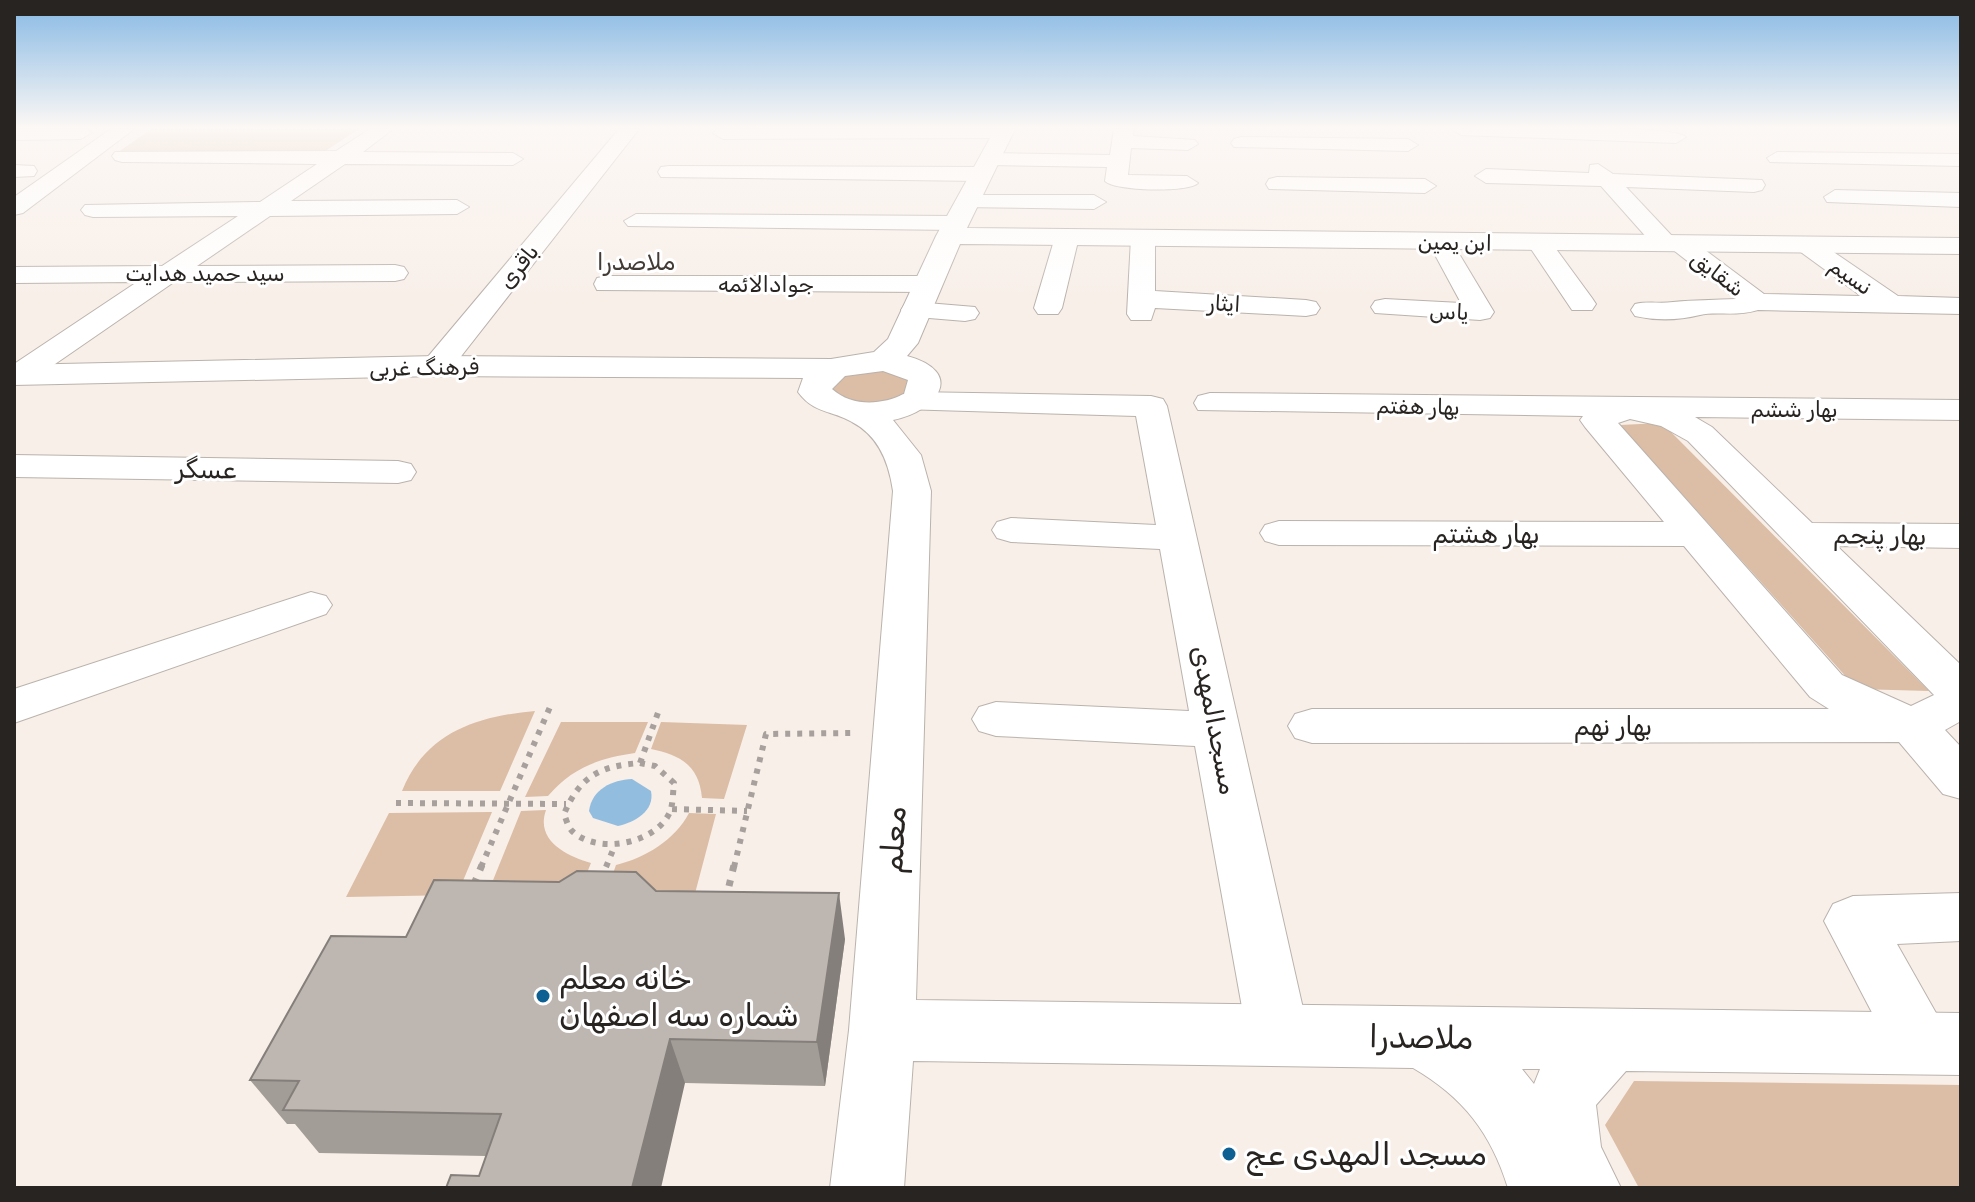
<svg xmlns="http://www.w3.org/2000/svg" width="1975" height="1202" font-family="Rubik,'Noto Sans Arabic',sans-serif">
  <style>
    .green { fill: #dcbda5 }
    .water { fill: #93bddf }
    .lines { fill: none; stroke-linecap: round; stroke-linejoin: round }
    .minor-casing { stroke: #bab2ac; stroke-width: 2 }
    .tertiary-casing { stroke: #bab2ac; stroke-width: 2 }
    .secondary-casing { stroke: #bab2ac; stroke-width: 2 }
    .path-far1 { stroke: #a7a09c; stroke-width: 6; stroke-dasharray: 5 7; stroke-linecap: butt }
    .path { stroke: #a7a09c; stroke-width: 7; stroke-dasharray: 6 9; stroke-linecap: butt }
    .minor { fill: #fff; fill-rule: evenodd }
    .tertiary { fill: #fff; fill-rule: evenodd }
    .secondary { fill: #fff; fill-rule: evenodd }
    .wall { fill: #a39d97 }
    .shaded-wall { fill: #857f7b }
    .building { fill: #beb6b0; stroke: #857f7b; stroke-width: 2 }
    .poi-dot { fill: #0f6092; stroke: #fff; stroke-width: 3 }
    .labels { text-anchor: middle; stroke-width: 6; stroke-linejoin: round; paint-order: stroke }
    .far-street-label { font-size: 22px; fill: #282422; stroke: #fff }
    .far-neighbourhood-label { font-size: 24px; fill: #423b36; stroke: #fff }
    .street-label { font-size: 26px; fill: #282422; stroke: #fff }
    .near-street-label { font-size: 32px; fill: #282422; stroke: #fff }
    .near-poi-label { font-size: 32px; fill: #282422; stroke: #fff; text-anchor: start }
  </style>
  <rect width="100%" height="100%" fill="#f8efe9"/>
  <!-- green -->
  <path class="green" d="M151 129H359L316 157 117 153Z
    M872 366 908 379 907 392C883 411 857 403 831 395L829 382Z
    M1662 423 1929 691 1857 689 1620 425Z
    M535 711 500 791H402C425 733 477 716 535 711Z
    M561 722H648L635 753C599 758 572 768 548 796L525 797Z
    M661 722 747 725 724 799 702 798C699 765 680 755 651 749Z
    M546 810C535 841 567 856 591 863L575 902 485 900 521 811Z
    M492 812 457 895 346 897 389 813Z
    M689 813 716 814 693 901 604 899 616 865C645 858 675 840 689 813Z
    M1634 1081 1961 1085V1188H1639L1605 1125Z"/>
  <!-- water -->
  <path class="water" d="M632 779 651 791C655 811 635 822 618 826L593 818 589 811C592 789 612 780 632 779Z"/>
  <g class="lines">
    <defs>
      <path id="minor" d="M14 129H87L91 133 81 139 14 140Z
        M370 129H393L363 152 513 153 523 159 513 165 345 164 291 201 457 200 469 207 457 214 270 216 197 266 395 265 404 267 408 273 404 279 395 281 174 282 29 382 14 383V364L137 282 14 283V267L162 266 238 216 93 217 85 215 81 210 85 205 260 202 317 164 122 162 115 160 112 156 115 152 336 151Z
        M619 129H639L448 373H426L422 366 426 359Z
        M717 129H1012L1014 132 1004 138 723 139 713 133Z
        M1114 129H1134L1133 136 1195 140 1198 144 1188 150 1131 148 1128 175 1187 176 1198 183C1189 193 1114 191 1105 181L1107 167 989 165 979 159 989 153 1110 155Z
        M1451 129C1480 127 1675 124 1686 137L1676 143 1461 135Z
        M1241 137 1408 139 1418 145 1408 151 1234 147 1231 143 1234 139Z
        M1777 152 1961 154V166L1770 162 1767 158Z
        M1598 164 1613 174 1762 180 1765 185 1762 190 1754 192 1626 187 1673 237 1689 238 1764 294 1861 296 1798 250 1794 245 1798 240H1816L1898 296 1961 298V314L1758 310C1735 317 1717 311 1700 315 1680 320 1657 321 1635 316L1631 310 1635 304C1648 301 1660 304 1673 302 1693 300 1714 300 1736 299L1672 249 1656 248 1601 186 1486 183 1475 176 1486 169 1589 173 1590 165Z
        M14 165 34 166 37 171 34 176 14 177Z
        M669 166 982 167 993 174 982 181 661 177 658 172 661 167Z
        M1277 177 1425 179 1436 186 1425 193 1269 189 1266 184 1269 179Z
        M1835 190 1961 193V207L1827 202 1824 197Z
        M967 195H1094L1106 202 1094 209 959 207 955 202Z
        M636 214 956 216 968 223 956 230 628 226 624 221Z
        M1067 230 1079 237 1062 308 1058 314H1038L1034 308 1055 237Z
        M1143 231 1155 238V291L1306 300 1316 302 1320 308 1316 314 1306 316 1155 308 1151 320H1131L1127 314 1131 238Z
        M1440 235 1449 237 1494 312 1490 318 1480 320 1375 313 1371 307 1375 301 1385 299 1461 303 1428 242Z
        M1539 236 1548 238 1592 298 1596 304 1592 310H1572L1527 243Z
        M607 276H926L936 278 939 284 936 290 926 292 597 290 594 284 597 278Z
        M915 302 975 307 979 313 975 319 965 321 905 316 901 310 905 304Z
        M913 392 1151 396 1163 399 1167 406 1309 1035 1300 1056 1278 1064 1256 1056 1247 1035 1195 746 996 736 979 731 972 719 979 707 996 702 1189 711 1160 549 1011 542 997 538 992 530 997 522 1011 518 1156 525 1136 416 901 409 897 402 901 395Z
        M1210 393 1961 400V420L1695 417 1712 427 1812 523 1961 524V548L1837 546 1961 665V721L1945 730 1961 747V799L1943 794 1899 742 1312 743 1295 738 1288 726 1295 714 1312 709H1829L1810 697 1684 546 1279 545 1265 541 1260 533 1265 525 1279 521 1664 522 1585 427 1580 420 1583 416 1198 410 1194 403 1198 396ZM1630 419 1661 426 1688 441 1934 695 1911 706 1842 675 1618 423Z
        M14 455 398 461 411 464 416 472 411 480 398 483 14 477Z
        M311 592 326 596 332 605 326 614 14 723V689Z
        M1961 893V941L1897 944 1953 1043 1943 1064 1921 1073 1899 1064 1824 921 1833 904 1853 896Z"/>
      <path id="tertiary" d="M995 129H1015L967 228 1961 238V254L960 244 918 343 907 356C966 372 938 411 893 420L921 455 931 491 916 1000 1961 1013V1075L1626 1071 1596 1105 1601 1147 1621 1188H1508C1491 1133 1463 1097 1413 1068L913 1061 904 1188H830L849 1030 893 491C889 463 879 436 852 422 832 410 814 414 798 392L803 378 437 376 14 385V365L437 356 831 359 874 352 888 339 936 236ZM883 371 908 380 904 394C882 405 852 407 832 389L845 376ZM1522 1069H1540L1534 1084Z"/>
      <path id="secondary" d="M111 129H134L23 213 14 215V197Z"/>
    </defs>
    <!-- minor casing -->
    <use href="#minor" class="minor-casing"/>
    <!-- tertiary casing -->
    <use href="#tertiary" class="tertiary-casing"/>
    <!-- secondary casing -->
    <use href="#secondary" class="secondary-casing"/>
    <!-- path-far1 -->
    <path class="path-far1" d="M640 763 655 766 674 783C673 791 673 801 671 809 660 843 598 856 572 831 568 827 566 819 564 814 580 776 600 766 640 763Z
      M640 763 659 710
      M396 803 566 804
      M672 809 747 811
      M481 867 550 707
      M606 867 615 845
      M734 867 766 734 854 733"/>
    <!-- path -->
    <path class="path" d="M601 878 607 865
      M474 884 482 865
      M729 886 734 865"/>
    <!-- minor -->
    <use href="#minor" class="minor"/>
    <!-- tertiary -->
    <use href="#tertiary" class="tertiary"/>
    <!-- secondary -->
    <use href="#secondary" class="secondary"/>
  </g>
  <!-- wall -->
  <path class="wall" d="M656 891 845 939 825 1086 685 1083 479 1176 486 1156 319 1153 295 1124H287L250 1080 406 937Z"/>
  <!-- shaded-wall -->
  <path class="shaded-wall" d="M839 893 845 939 825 1086 817 1042Z
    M670 1039 685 1083 661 1188H632Z"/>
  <!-- building -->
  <path class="building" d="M577 871 636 872 656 891 839 893 817 1042 670 1039 632 1188H446L451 1175 479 1176 501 1114 283 1110 299 1081 250 1080 331 936 406 937 434 880 559 882Z"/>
  <!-- sky -->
  <linearGradient id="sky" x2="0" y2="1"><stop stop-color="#86b8e4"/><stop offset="0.43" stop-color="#fcf8f5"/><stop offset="1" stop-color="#fcf8f5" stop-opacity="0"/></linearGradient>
  <rect width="1975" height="297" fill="url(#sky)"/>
  <!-- markers -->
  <g class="poi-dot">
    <circle cx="543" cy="996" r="8"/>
    <circle cx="1229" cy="1154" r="8"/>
  </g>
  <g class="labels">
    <!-- far-street labels -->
    <g class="far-street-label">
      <text transform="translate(1455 242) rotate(1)" y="8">ابن یمین</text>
      <text transform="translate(518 266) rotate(-51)" y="8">باقری</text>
      <text x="205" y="281">سید حمید هدایت</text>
      <text transform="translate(1718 273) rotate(37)" y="8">شقایق</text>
      <text transform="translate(1851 276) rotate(35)" y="8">نسیم</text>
      <text x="766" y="292">جوادالائمه</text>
      <text transform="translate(1224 303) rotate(3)" y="8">ایثار</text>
      <text transform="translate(1449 311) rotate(3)" y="8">یاس</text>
      <text transform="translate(424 367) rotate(-1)" y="8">فرهنگ غربی</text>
      <text transform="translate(1418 406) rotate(1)" y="8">بهار هفتم</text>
      <text x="1794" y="417">بهار ششم</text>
    </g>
    <!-- far-neighbourhood labels -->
    <g class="far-neighbourhood-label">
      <text x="636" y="270">ملاصدرا</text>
    </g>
    <!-- street labels -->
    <g class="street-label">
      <text transform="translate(206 469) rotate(1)" y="9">عسگر</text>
      <text x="1486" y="543">بهار هشتم</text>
      <text transform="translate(1880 535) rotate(1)" y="9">بهار پنجم</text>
      <text transform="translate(1215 720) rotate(79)" y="9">مسجدالمهدی</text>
      <text x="1613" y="735">بهار نهم</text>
    </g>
    <!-- near-street labels -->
    <g class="near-street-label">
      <text transform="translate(893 840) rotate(-87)" y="11">معلم</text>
      <text transform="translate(1421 1037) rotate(1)" y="11">ملاصدرا</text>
    </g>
    <!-- near-poi labels -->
    <g class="near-poi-label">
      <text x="559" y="989">خانه معلم<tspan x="559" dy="37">شماره سه اصفهان</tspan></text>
      <text x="1245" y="1165">مسجد المهدی عج</text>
    </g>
  </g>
  <!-- border -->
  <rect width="1975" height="1202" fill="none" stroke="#282422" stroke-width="32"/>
</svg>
